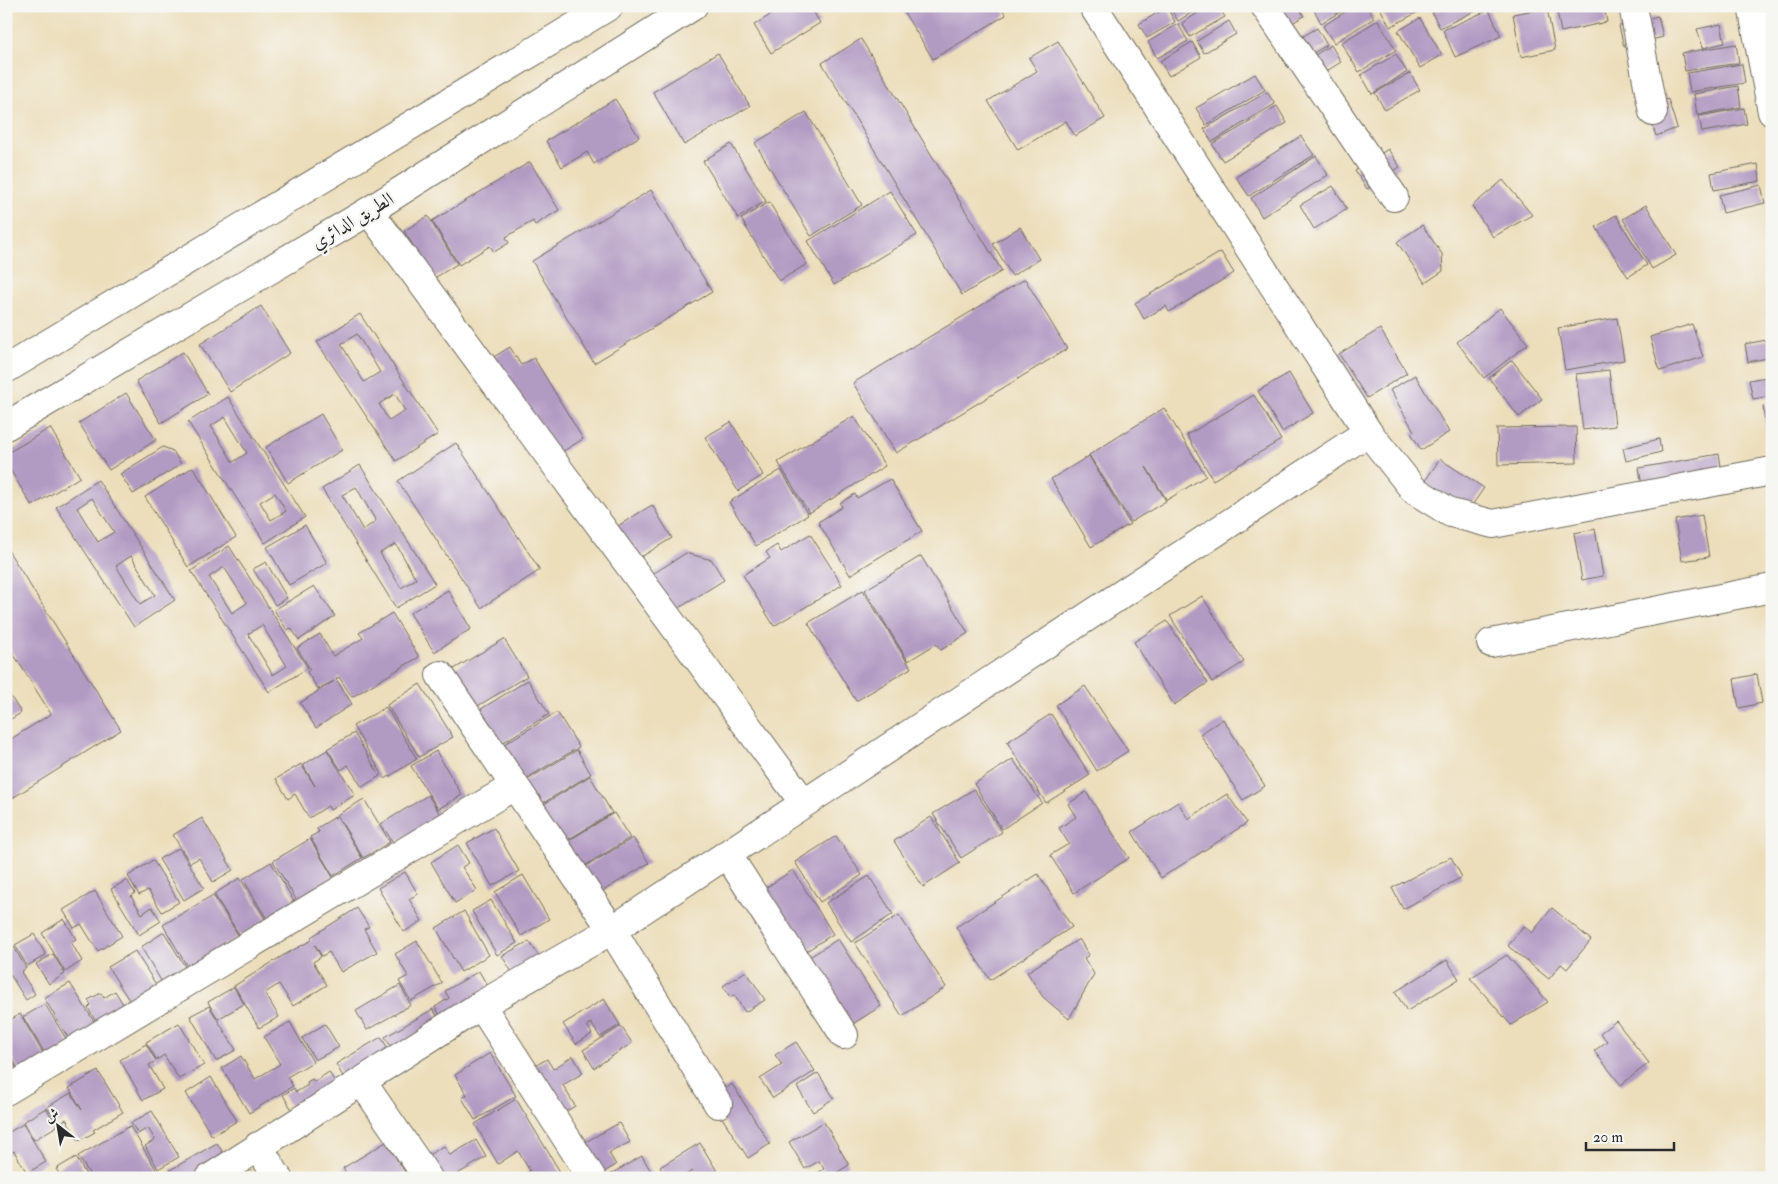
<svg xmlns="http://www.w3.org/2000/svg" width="1778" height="1184" font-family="'IM FELL Double Pica',Amiri,serif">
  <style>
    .building { fill: #b29bc3; fill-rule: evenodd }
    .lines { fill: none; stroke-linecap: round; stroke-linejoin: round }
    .minor-casing { stroke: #6f6a5d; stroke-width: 30 }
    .major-casing { stroke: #6f6a5d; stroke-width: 30 }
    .minor { stroke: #fff; stroke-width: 28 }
    .major { stroke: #fff; stroke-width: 28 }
    .labels { text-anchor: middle; stroke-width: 4.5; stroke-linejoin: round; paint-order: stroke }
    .street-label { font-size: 19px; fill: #2b2b2b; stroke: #f6f6f2 }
  </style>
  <rect width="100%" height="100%" fill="#f6f6f2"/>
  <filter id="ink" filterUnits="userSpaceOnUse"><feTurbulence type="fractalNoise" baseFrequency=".02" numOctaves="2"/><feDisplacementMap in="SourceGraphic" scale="10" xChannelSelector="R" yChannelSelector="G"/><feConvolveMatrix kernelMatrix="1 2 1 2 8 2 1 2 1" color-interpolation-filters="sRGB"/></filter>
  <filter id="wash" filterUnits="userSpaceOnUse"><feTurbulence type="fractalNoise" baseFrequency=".0096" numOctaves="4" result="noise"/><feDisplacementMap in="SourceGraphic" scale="20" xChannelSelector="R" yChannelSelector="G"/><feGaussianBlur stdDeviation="1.12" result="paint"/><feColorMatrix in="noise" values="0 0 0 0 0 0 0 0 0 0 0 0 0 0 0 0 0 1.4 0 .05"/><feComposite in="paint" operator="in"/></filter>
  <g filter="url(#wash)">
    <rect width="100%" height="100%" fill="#ecdebb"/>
    <g id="blocks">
      <!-- building -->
      <path class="building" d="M785 6H810L820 23 771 53 754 25Z
        M900 6H1000L1006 15 933 59Z
        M1169 6H1202L1178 21Z
        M1209 6H1218L1225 17 1190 37 1182 23Z
        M1288 6H1298L1304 16 1272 35 1263 21Z
        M1312 6H1351L1321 23Z
        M1354 6H1367L1374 18 1334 43 1323 26Z
        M1379 6H1429L1390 27Z
        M1447 6H1480L1481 8 1440 28 1432 13Z
        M1556 6H1604L1607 22 1561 32Z
        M1167 7 1175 22 1147 38 1139 24Z
        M1547 8 1555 50 1521 57 1513 14Z
        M1489 10 1501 36 1455 57 1443 30Z
        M1658 16 1663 37 1624 47 1619 26Z
        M1420 18 1442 55 1420 68 1398 31Z
        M1378 20 1396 50 1359 72 1341 43Z
        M1229 21 1236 34 1204 53 1197 41Z
        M1178 24 1188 41 1157 58 1148 42Z
        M1721 24 1725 43 1703 48 1697 29Z
        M1317 28 1327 45 1288 68 1278 51Z
        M861 39 1002 271 962 295 822 63Z
        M1058 41 1105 118 1075 136 1066 121 1018 150 988 101 1037 71 1029 58Z
        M1192 42 1201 57 1169 76 1160 61Z
        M1736 44 1739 63 1685 71 1682 53Z
        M1331 45 1341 62 1303 86 1292 69Z
        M718 53 750 106 684 145 653 92Z
        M1396 54 1407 72 1372 94 1361 75Z
        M1742 64 1745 83 1690 92 1687 73Z
        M1410 73 1420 90 1385 110 1375 93Z
        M1255 74 1265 90 1206 125 1196 108Z
        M1738 86 1741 107 1697 115 1694 94Z
        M1267 92 1275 104 1212 142 1204 129Z
        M615 99 639 137 594 164 587 152 562 167 546 141Z
        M1668 99 1677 128 1656 136 1646 106Z
        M1277 106 1287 123 1223 161 1212 144Z
        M1744 108 1747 124 1702 132 1699 116Z
        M806 112 862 205 811 236 755 143Z
        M1301 136 1314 155 1249 196 1236 177Z
        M731 144 766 201 738 218 703 161Z
        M1388 149 1400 167 1367 189 1355 171Z
        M1316 156 1328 175 1262 217 1251 198Z
        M530 162 559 210 535 225 533 221 506 237 509 243 494 252 490 246 459 265 432 221Z
        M1758 164 1760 181 1714 190 1711 173Z
        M1503 180 1532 215 1493 237 1472 206Z
        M1761 185 1765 203 1723 213 1719 195Z
        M1333 186 1347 209 1314 229 1300 205Z
        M651 190 712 292 594 363 532 261Z
        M890 191 917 235 834 285 808 241Z
        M769 202 807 264 779 281 741 219Z
        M1646 205 1676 255 1652 269 1623 219Z
        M1616 215 1647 265 1628 277 1596 227Z
        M428 216 457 264 433 279 404 231Z
        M1422 225 1442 254 1443 271 1425 283 1397 242Z
        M1020 227 1039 259 1012 276 993 244Z
        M1221 252 1234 273 1169 312 1166 306 1144 319 1135 303Z
        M1025 279 1067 349 896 453 853 383Z
        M261 306 290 353 230 392 200 344Z
        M1500 308 1528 344 1484 378 1457 342Z
        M360 314 438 434 396 461 317 342ZM357 334 380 372 364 382 341 344ZM395 394 405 411 389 421 379 404Z
        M1617 318 1624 360 1565 370 1558 328Z
        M1692 324 1703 357 1660 371 1650 337Z
        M1380 329 1407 373 1367 398 1339 354Z
        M1772 339V357L1748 362 1745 344Z
        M510 347 521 365 534 358 583 439 547 461 487 361Z
        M183 352 208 394 161 423 136 381Z
        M1512 360 1542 399 1519 417 1489 378Z
        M1609 370 1615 426 1583 430 1576 374Z
        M1289 373 1313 413 1282 432 1258 391Z
        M1415 375 1449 432 1421 450 1411 433 1414 431 1390 390Z
        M1772 376V396L1753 399 1749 380Z
        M126 393 156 440 109 470 79 423Z
        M1254 395 1281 440 1213 480 1187 435Z
        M228 397 305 517 265 543 188 422ZM225 417 247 453 233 462 211 426ZM275 493 286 511 271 520 260 502Z
        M1772 404V438L1767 439 1763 406Z
        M1164 408 1206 476 1167 500 1146 467 1166 501 1131 522 1089 455Z
        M321 414 342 450 288 483 266 447Z
        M854 416 885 466 809 513 778 462Z
        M731 422 763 475 738 491 705 437Z
        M1576 427 1577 463 1498 465 1497 428Z
        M50 428 80 477 32 506 6 463V454Z
        M1659 439 1661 452 1626 461 1623 448Z
        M456 443 540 570 481 608 398 481Z
        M163 447 173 451 181 464 133 494 120 474Z
        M1719 454 1725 490 1645 504 1639 468Z
        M1089 456 1130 524 1091 547 1051 479Z
        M1440 459 1484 488 1461 521 1418 491Z
        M360 465 435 584 396 608 322 489ZM356 487 376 521 363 530 342 495ZM396 544 416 579 401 588 380 553Z
        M193 467 236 537 188 567 145 497Z
        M781 470 808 515 756 546 729 502Z
        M890 479 922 531 850 575 818 522 842 507 840 503 855 494 857 498Z
        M98 480 175 600 134 627 56 507ZM92 498 114 532 98 542 77 508ZM131 556 155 595 140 604 116 566Z
        M652 505 672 538 636 560 616 527Z
        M1702 515 1709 557 1682 561 1675 520Z
        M305 525 327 563 289 585 267 547Z
        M1595 529 1603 576 1582 580 1574 533Z
        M810 534 842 585 774 626 743 575 770 558 766 552 777 545 781 552Z
        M229 546 308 668 269 692 191 571ZM224 567 247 603 232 613 209 577ZM262 625 287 666 273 675 248 634Z
        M6 547 121 730 6 802V742L51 714 6 642Z
        M686 553 712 560 724 580 663 618 640 582Z
        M921 556 968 633 941 650 936 644 908 661 865 590Z
        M266 562 287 598 275 605 253 569Z
        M314 586 335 616 299 640 291 628 287 630 274 610Z
        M448 590 471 629 434 652 410 613Z
        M863 590 911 668 856 701 808 623Z
        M1202 596 1244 662 1212 682 1170 616Z
        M392 613 419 657 352 697 339 677 336 679 352 704 316 728 300 703 334 681 318 689 307 672 310 669 297 648 320 634 333 656 363 638 359 633Z
        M1167 621 1208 683 1174 705 1134 642Z
        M504 639 527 676 463 715 439 678Z
        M1757 674 1762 703 1739 708 1734 679Z
        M528 680 549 714 481 756 460 722Z
        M420 684 453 737 419 757 387 705Z
        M1085 686 1128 751 1097 771 1056 705Z
        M6 689 21 713 6 722Z
        M386 707 417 759 385 779 353 726Z
        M557 712 579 747 507 790 486 755Z
        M1051 714 1090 775 1046 803 1007 742Z
        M1223 719 1265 786 1243 800 1200 734Z
        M354 733 380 776 362 787 348 765 341 770 327 749Z
        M327 750 355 795 330 810 328 806 309 818 295 794 288 799 276 779 301 764 315 786 303 765Z
        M577 750 591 774 525 814 510 790Z
        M436 751 462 795 438 809 411 766Z
        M1013 759 1042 803 1002 829 974 784Z
        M590 776 612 813 548 852 526 815Z
        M974 789 1002 832 961 858 933 814Z
        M1086 792 1129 858 1074 893 1050 855 1069 844 1059 828 1076 817 1068 804Z
        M1227 794 1247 823 1161 878 1132 832 1178 802 1188 819Z
        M428 795 441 816 394 844 381 824Z
        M364 799 390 842 363 858 337 815Z
        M614 813 630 838 563 879 548 853Z
        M337 816 362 858 333 876 310 837 319 832 317 828Z
        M931 817 960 863 923 887 894 841Z
        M202 818 233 870 213 882 199 858 190 863 173 835Z
        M494 828 519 871 492 886 467 843Z
        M836 836 862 875 820 902 795 862Z
        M633 838 649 863 583 903 568 877Z
        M310 839 334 879 300 906 273 861Z
        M458 845 469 863 462 867 477 890 455 903 431 862Z
        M179 848 204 888 184 900 159 859Z
        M1451 857 1462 877 1403 909 1392 888Z
        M153 860 179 902 162 912 148 890 139 895 128 876Z
        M271 862 295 903 267 919 243 879Z
        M793 870 833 934 788 963 747 900Z
        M405 872 418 894 409 899 422 921 404 932 378 888Z
        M1038 874 1072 927 990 980 956 927Z
        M523 875 549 919 521 936 495 892Z
        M869 876 893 914 851 942 826 903Z
        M240 878 266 920 240 936 214 894Z
        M127 880 135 893 131 896 142 914 152 907 161 921 139 935 111 889Z
        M95 891 122 936 98 951 81 924 74 928 63 910Z
        M213 895 239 936 188 968 163 925Z
        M491 900 517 943 497 955 472 911Z
        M357 908 369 927 364 929 377 952 341 972 329 952 322 956 315 945 321 957 313 962 327 985 293 1006 279 984 265 993 279 1017 259 1028 234 986 284 955 312 940 311 937Z
        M1552 908 1591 940 1567 969 1561 964 1549 979 1508 946 1524 926 1532 933Z
        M464 911 489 955 461 972 436 928Z
        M899 915 946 987 902 1016 855 943Z
        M64 919 76 939 71 942 82 961 65 972 42 933Z
        M164 932 190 975 166 989 141 947Z
        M34 934 46 955 27 966 15 945Z
        M838 939 881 1006 840 1032 797 965Z
        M1079 939 1089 955 1084 958 1094 974 1069 1019 1043 997 1027 972Z
        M417 941 442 983 411 1001 399 981 408 976 395 954Z
        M529 941 545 966 518 982 502 956Z
        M14 947 26 968 21 972 35 994 26 1000 6 968V952Z
        M135 951 160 991 134 1008 108 967Z
        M53 954 65 974 49 984 36 964Z
        M1507 955 1548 1002 1511 1025 1470 978Z
        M1447 960 1459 979 1407 1011 1395 992Z
        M479 971 493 996 446 1025 435 1007 449 998 445 991Z
        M746 971 765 1000 745 1012 734 995 730 997 723 986Z
        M70 983 98 1028 72 1044 44 998Z
        M400 985 411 1005 367 1030 356 1011Z
        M234 987 244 1004 218 1019 208 1002Z
        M115 991 128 1012 100 1029 88 1008 91 1005 88 1000 101 993 104 998Z
        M604 999 620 1025 600 1037 591 1023 587 1025 592 1034 576 1044 563 1024Z
        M45 1004 71 1047 49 1060 23 1017Z
        M209 1006 236 1050 216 1061 190 1016Z
        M433 1009 443 1026 396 1054 385 1037Z
        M20 1014 46 1058 21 1073 6 1049V1023Z
        M1616 1021 1649 1063 1621 1085 1594 1051 1607 1041 1600 1033Z
        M290 1022 313 1062 287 1077 293 1086 249 1113 222 1068 241 1056 255 1079 280 1064 264 1037Z
        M179 1023 204 1065 179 1079 164 1055 157 1060 146 1042Z
        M325 1024 339 1047 315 1060 302 1038Z
        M621 1026 632 1043 594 1068 583 1050Z
        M381 1037 395 1060 349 1087 336 1064Z
        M796 1042 815 1071 773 1098 760 1079 782 1065 775 1055Z
        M146 1044 156 1061 149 1065 163 1089 143 1100 120 1060Z
        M6 1052 24 1080 6 1091Z
        M490 1053 516 1096 475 1120 462 1098 467 1095 455 1075Z
        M573 1056 583 1073 563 1085 575 1106 554 1119 526 1071 547 1059 553 1069Z
        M98 1071 123 1112 93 1130 95 1132 79 1141 66 1119 58 1124 47 1107 71 1093 82 1110 69 1088Z
        M329 1072 341 1092 297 1118 283 1095 294 1088 296 1092 308 1085 307 1082 312 1079 314 1082Z
        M818 1073 834 1098 813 1112 797 1087Z
        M211 1077 237 1121 212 1136 186 1093Z
        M697 1079 725 1089 732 1084 770 1144 748 1158Z
        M516 1099 562 1175 558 1178H519L530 1171 518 1151 498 1164 475 1124Z
        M46 1108 57 1126 34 1140 23 1122Z
        M152 1111 179 1157 158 1169 145 1146 155 1140 148 1128 138 1134 131 1123Z
        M824 1122 849 1165 828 1178H810L824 1169 819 1161 805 1169 789 1142Z
        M619 1123 630 1142 609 1153 616 1165 594 1178 575 1148Z
        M23 1124 46 1162 27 1173 14 1151 6 1156V1134Z
        M130 1126 157 1171 146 1178H92L78 1156Z
        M476 1140 486 1157 451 1178H437L425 1157 444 1146 450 1155Z
        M386 1142 405 1172 395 1178H379L377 1174 371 1178H348L343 1168Z
        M217 1143 229 1162 203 1178H175L170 1170Z
        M700 1143 717 1171 706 1178H696L692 1171 681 1178H666L660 1167Z
        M642 1156 652 1173 643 1178H604Z
        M76 1157 88 1178H62L56 1169Z"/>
    </g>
  </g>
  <g filter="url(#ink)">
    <use href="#blocks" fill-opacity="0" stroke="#6f6a5d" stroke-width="1"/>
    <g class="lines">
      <defs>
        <path id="minor" d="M1093 6 1368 432 1414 490 1451 513 1493 524 1772 471
          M1265 6 1394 197
          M1633 6 1653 112
          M1752 6 1772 112
          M369 211 804 803
          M1491 643 1772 588
          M440 675 612 930 718 1104
          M727 854 844 1035
          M481 1005 592 1178
          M362 1082 428 1178
          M6 1091 514 786
          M258 1146 278 1178
          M210 1178 481 1005 612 930 1368 432"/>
        <path id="major" d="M6 369 609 6
          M6 426 369 211 693 6"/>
      </defs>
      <!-- minor casing -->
      <use href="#minor" class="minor-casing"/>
      <!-- major casing -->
      <use href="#major" class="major-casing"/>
      <!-- minor -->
      <use href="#minor" class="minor"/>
      <!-- major -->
      <use href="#major" class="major"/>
    </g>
  </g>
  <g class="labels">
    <!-- street labels -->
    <g class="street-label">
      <text transform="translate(352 220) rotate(-31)" y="7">الطريق الدائري</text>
    </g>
  </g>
  <!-- margin -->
  <rect width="1778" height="1184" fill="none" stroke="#f6f6f2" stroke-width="25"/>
  <!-- north arrow -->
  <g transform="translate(58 1126) rotate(329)" stroke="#f6f6f2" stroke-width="4" paint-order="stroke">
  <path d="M0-4L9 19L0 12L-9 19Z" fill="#2b2b2b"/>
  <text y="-8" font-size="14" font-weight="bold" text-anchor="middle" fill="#2b2b2b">ش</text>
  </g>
  <!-- scale -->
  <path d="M1586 1142v8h88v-8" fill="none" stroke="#2b2b2b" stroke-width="2.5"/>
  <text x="1593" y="1142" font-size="15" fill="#2b2b2b" stroke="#f6f6f2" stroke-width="4" paint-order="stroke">20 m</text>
</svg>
